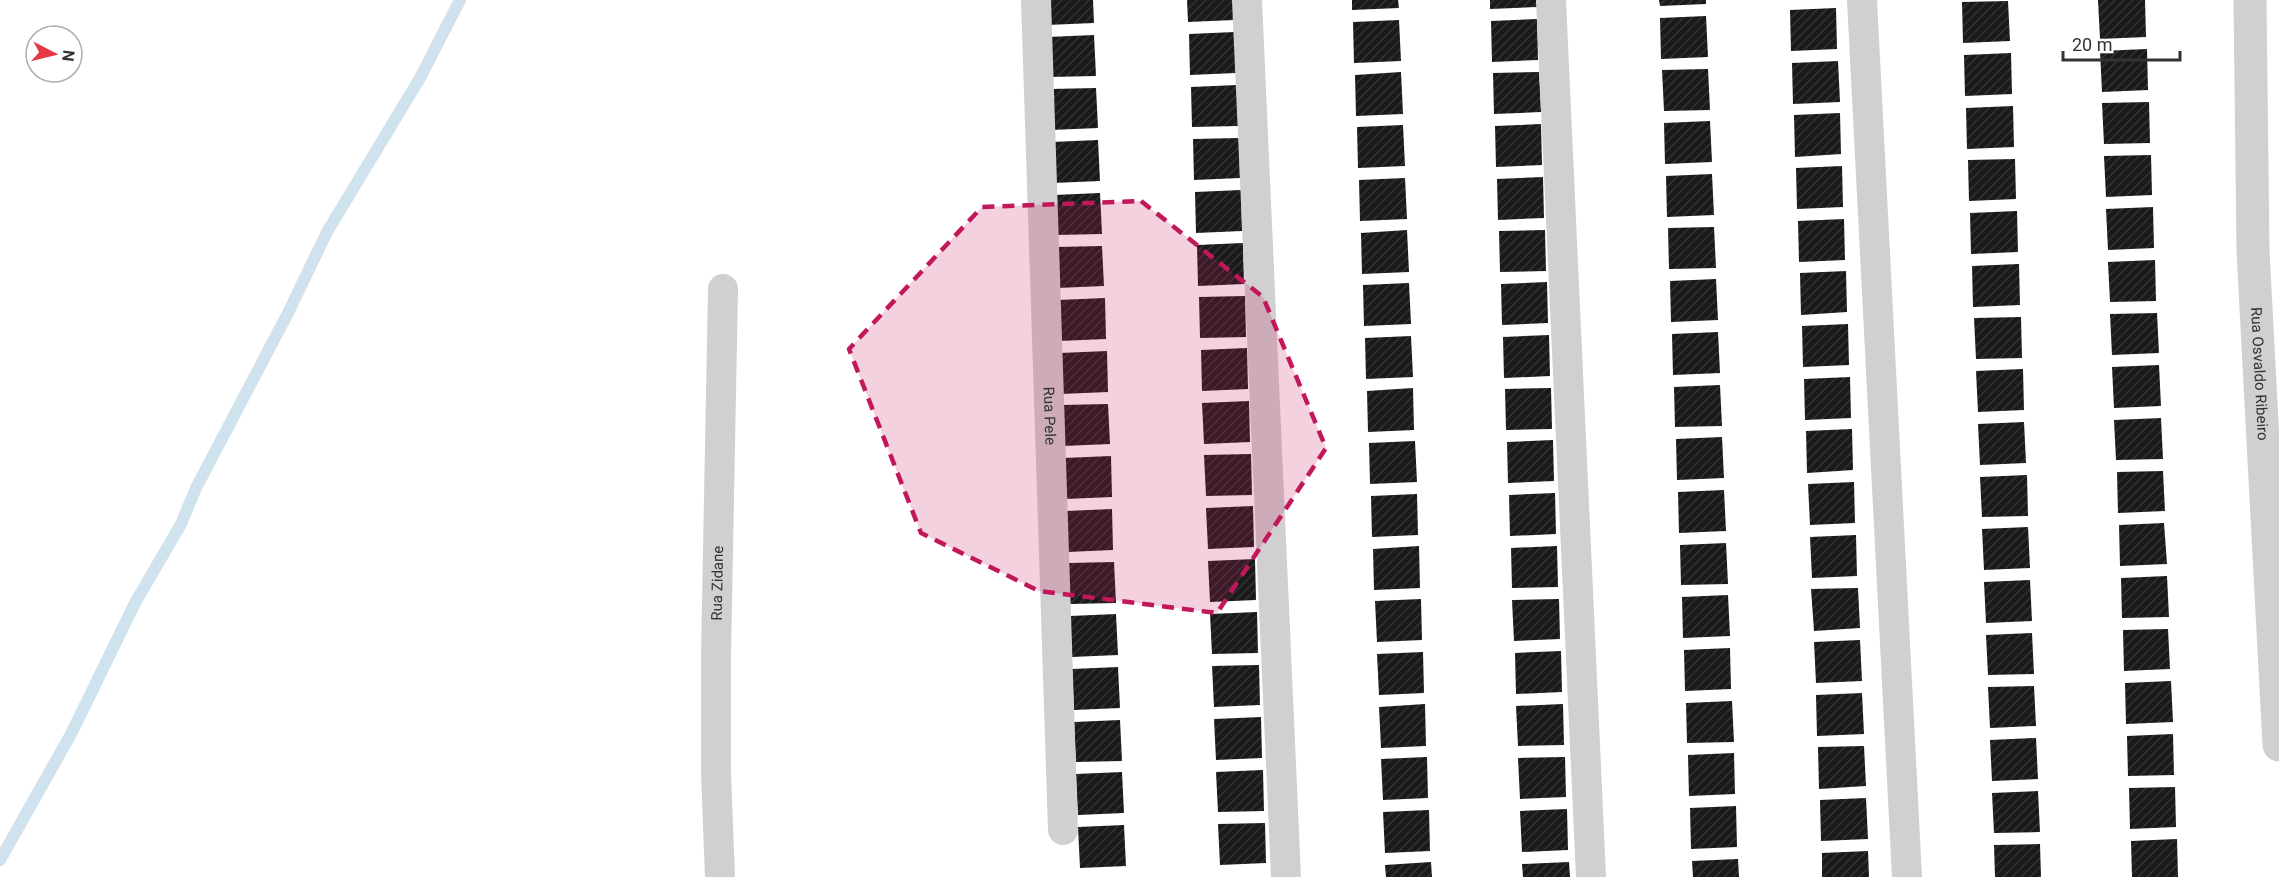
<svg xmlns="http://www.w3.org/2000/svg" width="2279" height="877" font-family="Roboto,sans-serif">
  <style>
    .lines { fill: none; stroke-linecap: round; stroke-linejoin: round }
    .stream { stroke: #cfe2ee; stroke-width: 12 }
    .building { fill: url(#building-hatch) }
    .minor { stroke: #d0d0d0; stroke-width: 30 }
    .tertiary { stroke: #d0d0d0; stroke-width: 33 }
    .marked { fill: #c2185b; fill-opacity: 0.2; stroke: #c2185b; stroke-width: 4.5; stroke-dasharray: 12 8; stroke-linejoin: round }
    .labels { text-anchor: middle; stroke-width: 6; stroke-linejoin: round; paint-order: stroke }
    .street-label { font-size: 15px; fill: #333; stroke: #fff }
  </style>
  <defs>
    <pattern id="building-hatch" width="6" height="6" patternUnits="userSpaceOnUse" patternTransform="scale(1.5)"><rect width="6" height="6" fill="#1a1a1a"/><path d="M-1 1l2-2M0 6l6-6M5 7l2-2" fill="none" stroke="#333"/></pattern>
  </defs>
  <rect width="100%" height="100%" fill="#fff"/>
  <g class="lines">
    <!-- stream -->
    <path class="stream" d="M0 860 71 734 135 603 181 524 196 488 288 313 327 232 420 78 460 0"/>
  </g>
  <!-- building -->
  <path class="building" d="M1046 0H1093L1094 23 1047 25Z
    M1187 0H1233L1234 20 1188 22Z
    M1352 0H1398L1399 8 1352 10Z
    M1490 0H1536L1537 7 1490 9Z
    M1659 0H1706V4L1660 6Z
    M2098 0H2145L2146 37 2100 39Z
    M2008 1 2010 41 1963 43 1962 2Z
    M1836 8 1837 49 1791 51 1790 10Z
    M1706 16 1708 57 1661 59 1660 18Z
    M1537 19 1538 60 1492 62 1491 21Z
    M1399 20 1401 61 1354 63 1353 22Z
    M1235 32 1236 73 1190 75 1189 34Z
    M1094 35 1096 76 1049 77 1048 37Z
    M2147 49 2148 90 2102 92 2100 51Z
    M2011 53 2012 94 1965 96 1964 55Z
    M1838 61 1840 102 1793 104 1792 63Z
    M1708 69 1710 110 1664 111 1662 70Z
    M1401 72 1403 114 1356 116 1355 75Z
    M1539 72 1541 112 1494 114 1493 73Z
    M1237 85 1238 126 1192 127 1191 87Z
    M1096 88 1098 128 1051 130 1050 89Z
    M2149 102 2150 143 2104 144 2102 103Z
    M2013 106 2014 147 1967 149 1966 108Z
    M1840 113 1841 154 1795 157 1794 115Z
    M1710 121 1712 162 1665 164 1664 123Z
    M1541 124 1542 165 1496 167 1495 126Z
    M1403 125 1405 166 1358 168 1357 127Z
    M1239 138 1240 178 1194 180 1193 139Z
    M1098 140 1100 181 1053 183 1052 142Z
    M2151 155 2152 195 2106 197 2104 156Z
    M2015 159 2016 199 1969 201 1968 160Z
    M1842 166 1843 207 1797 209 1796 168Z
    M1712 174 1714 215 1667 217 1666 176Z
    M1543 177 1544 218 1498 220 1497 179Z
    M1405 178 1407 219 1360 221 1359 180Z
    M1241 190 1242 231 1196 233 1195 192Z
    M1100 193 1102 234 1055 235 1054 195Z
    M2153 207 2154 248 2108 250 2106 209Z
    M2017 211 2018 252 1971 254 1970 213Z
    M1844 219 1845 260 1799 262 1798 221Z
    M1714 227 1716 268 1669 269 1668 228Z
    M1407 230 1409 272 1362 274 1361 233Z
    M1545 230 1546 271 1500 272 1499 231Z
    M1243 243 1244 284 1198 286 1197 245Z
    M1102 246 1104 286 1057 288 1056 247Z
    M2155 260 2156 301 2110 302 2108 262Z
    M2019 264 2020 305 1973 307 1972 266Z
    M1846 271 1847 312 1801 315 1800 273Z
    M1716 279 1718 320 1671 322 1670 281Z
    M1547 282 1548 323 1502 325 1501 284Z
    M1409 283 1411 324 1364 326 1363 285Z
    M1245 296 1246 337 1200 338 1199 297Z
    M1105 298 1106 339 1059 341 1058 300Z
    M2157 313 2159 353 2112 355 2110 314Z
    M2021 317 2022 358 1976 359 1974 318Z
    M1848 324 1849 365 1803 367 1802 326Z
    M1718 332 1720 373 1673 375 1672 334Z
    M1549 335 1550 376 1504 378 1503 337Z
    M1411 336 1413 377 1366 379 1365 338Z
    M1247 348 1248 389 1202 391 1201 350Z
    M1107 351 1108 392 1061 394 1060 353Z
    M2159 365 2161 406 2114 408 2112 367Z
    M2023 369 2024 410 1978 412 1976 371Z
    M1850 377 1851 418 1805 420 1804 379Z
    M1720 385 1722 426 1675 427 1674 387Z
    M1413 388 1414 430 1368 432 1367 391Z
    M1551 388 1552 429 1506 430 1505 389Z
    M1249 401 1250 442 1204 444 1202 403Z
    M1108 404 1110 444 1063 446 1062 405Z
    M2161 418 2163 459 2116 460 2114 420Z
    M2024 422 2026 463 1980 465 1978 424Z
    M1852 429 1853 470 1807 473 1806 431Z
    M1722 437 1724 478 1677 480 1676 439Z
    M1553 440 1554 481 1508 483 1507 442Z
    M1415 441 1417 482 1370 484 1369 443Z
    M1251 454 1252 495 1206 496 1204 455Z
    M1111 456 1112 497 1065 499 1064 458Z
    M2163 471 2165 511 2118 513 2117 472Z
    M2027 475 2028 516 1982 517 1980 477Z
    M1854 482 1855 523 1810 525 1808 484Z
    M1724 490 1726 531 1679 533 1678 492Z
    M1555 493 1556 534 1510 536 1509 495Z
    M1417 494 1418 535 1372 537 1371 496Z
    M1253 506 1254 547 1208 549 1206 508Z
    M1112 509 1113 550 1067 552 1066 511Z
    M2164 523 2167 564 2120 566 2119 525Z
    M2028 527 2030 568 1984 570 1982 529Z
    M1856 535 1857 576 1812 578 1810 537Z
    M1726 543 1728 584 1681 585 1680 545Z
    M1419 546 1420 588 1374 590 1373 549Z
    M1557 546 1558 587 1512 588 1511 548Z
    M1255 559 1256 600 1210 602 1208 561Z
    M1114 562 1116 603 1070 604 1068 563Z
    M2167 576 2169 617 2122 618 2121 578Z
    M2030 580 2032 621 1986 623 1984 582Z
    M1858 588 1860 628 1814 631 1811 589Z
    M1728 595 1730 636 1683 638 1682 597Z
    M1421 599 1422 640 1377 642 1375 601Z
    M1559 599 1560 639 1514 641 1512 600Z
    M1257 612 1258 653 1212 654 1210 614Z
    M1116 614 1118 655 1072 657 1070 616Z
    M2168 629 2170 669 2124 671 2123 630Z
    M2032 633 2034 674 1988 675 1986 635Z
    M1860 640 1862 681 1816 683 1814 642Z
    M1730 648 1731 689 1685 691 1684 650Z
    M1561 651 1562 692 1516 694 1515 653Z
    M1423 652 1424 693 1379 695 1377 654Z
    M1259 665 1260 705 1214 707 1212 666Z
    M1118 667 1120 708 1074 710 1072 669Z
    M2171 681 2173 722 2126 724 2125 683Z
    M2034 686 2036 726 1990 728 1988 687Z
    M1862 693 1864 734 1817 736 1816 695Z
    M1732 701 1734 742 1687 743 1686 703Z
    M1425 704 1426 746 1381 748 1379 707Z
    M1563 704 1564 745 1518 746 1516 706Z
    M1261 717 1262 758 1216 760 1214 719Z
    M1120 720 1122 761 1076 762 1074 722Z
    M2173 734 2174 775 2128 776 2127 736Z
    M2036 738 2038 779 1992 781 1990 740Z
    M1864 746 1866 786 1819 789 1818 747Z
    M1734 753 1735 794 1689 796 1688 755Z
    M1427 757 1428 798 1383 800 1381 759Z
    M1565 757 1566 797 1520 799 1518 758Z
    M1263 770 1264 811 1218 812 1216 772Z
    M1122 772 1124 813 1078 815 1076 774Z
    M2175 787 2176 827 2130 829 2129 788Z
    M2038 791 2040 832 1994 833 1992 793Z
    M1866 798 1868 839 1821 841 1820 800Z
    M1736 806 1737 847 1691 849 1690 808Z
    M1567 809 1568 850 1522 852 1520 811Z
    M1429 810 1430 851 1385 853 1383 812Z
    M1265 823 1266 863 1220 865 1218 824Z
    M1124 825 1126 866 1080 868 1078 827Z
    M2177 839 2178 877H2132L2131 841Z
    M2040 844 2041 877H1995L1994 845Z
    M1868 851 1869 877H1822V853Z
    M1738 859 1739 877H1693L1692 861Z
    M1431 862 1432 877H1386L1385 865Z
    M1569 862 1570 877H1523L1522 864Z"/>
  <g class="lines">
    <!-- minor -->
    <g class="minor">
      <path id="s1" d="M1036 0 1063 830"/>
      <path d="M1247 0 1286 877"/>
      <path d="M1551 0 1591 877"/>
      <path d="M1862 0 1907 877"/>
      <path id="s2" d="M720 877 716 773V656L723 289"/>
    </g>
    <!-- tertiary -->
    <path class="tertiary" id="s3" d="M2250 0 2253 251 2279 745"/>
  </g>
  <!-- marked area -->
  <path class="marked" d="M1141 201 1263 297 1326 448 1217 613 1039 591 921 533 849 349 982 207Z"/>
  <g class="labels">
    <!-- street labels -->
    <g class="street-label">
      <text dy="5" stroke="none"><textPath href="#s3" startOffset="374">Rua Osvaldo Ribeiro</textPath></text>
      <text dy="5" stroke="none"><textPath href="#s1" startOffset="416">Rua Pele</textPath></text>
      <text dy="5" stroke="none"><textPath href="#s2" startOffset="294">Rua Zidane</textPath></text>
    </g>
  </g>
  <!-- north arrow -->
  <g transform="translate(54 54) rotate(97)"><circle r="28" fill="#ffffff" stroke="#adadad" stroke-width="1.5"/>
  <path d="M0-4.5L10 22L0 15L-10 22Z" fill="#e63946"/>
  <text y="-9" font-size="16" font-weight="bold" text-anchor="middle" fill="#333333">N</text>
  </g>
  <!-- scale -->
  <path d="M2063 51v9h117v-9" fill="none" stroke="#333333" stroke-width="3"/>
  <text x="2072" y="51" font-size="18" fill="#333333" stroke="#ffffff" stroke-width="4.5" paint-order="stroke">20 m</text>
</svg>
